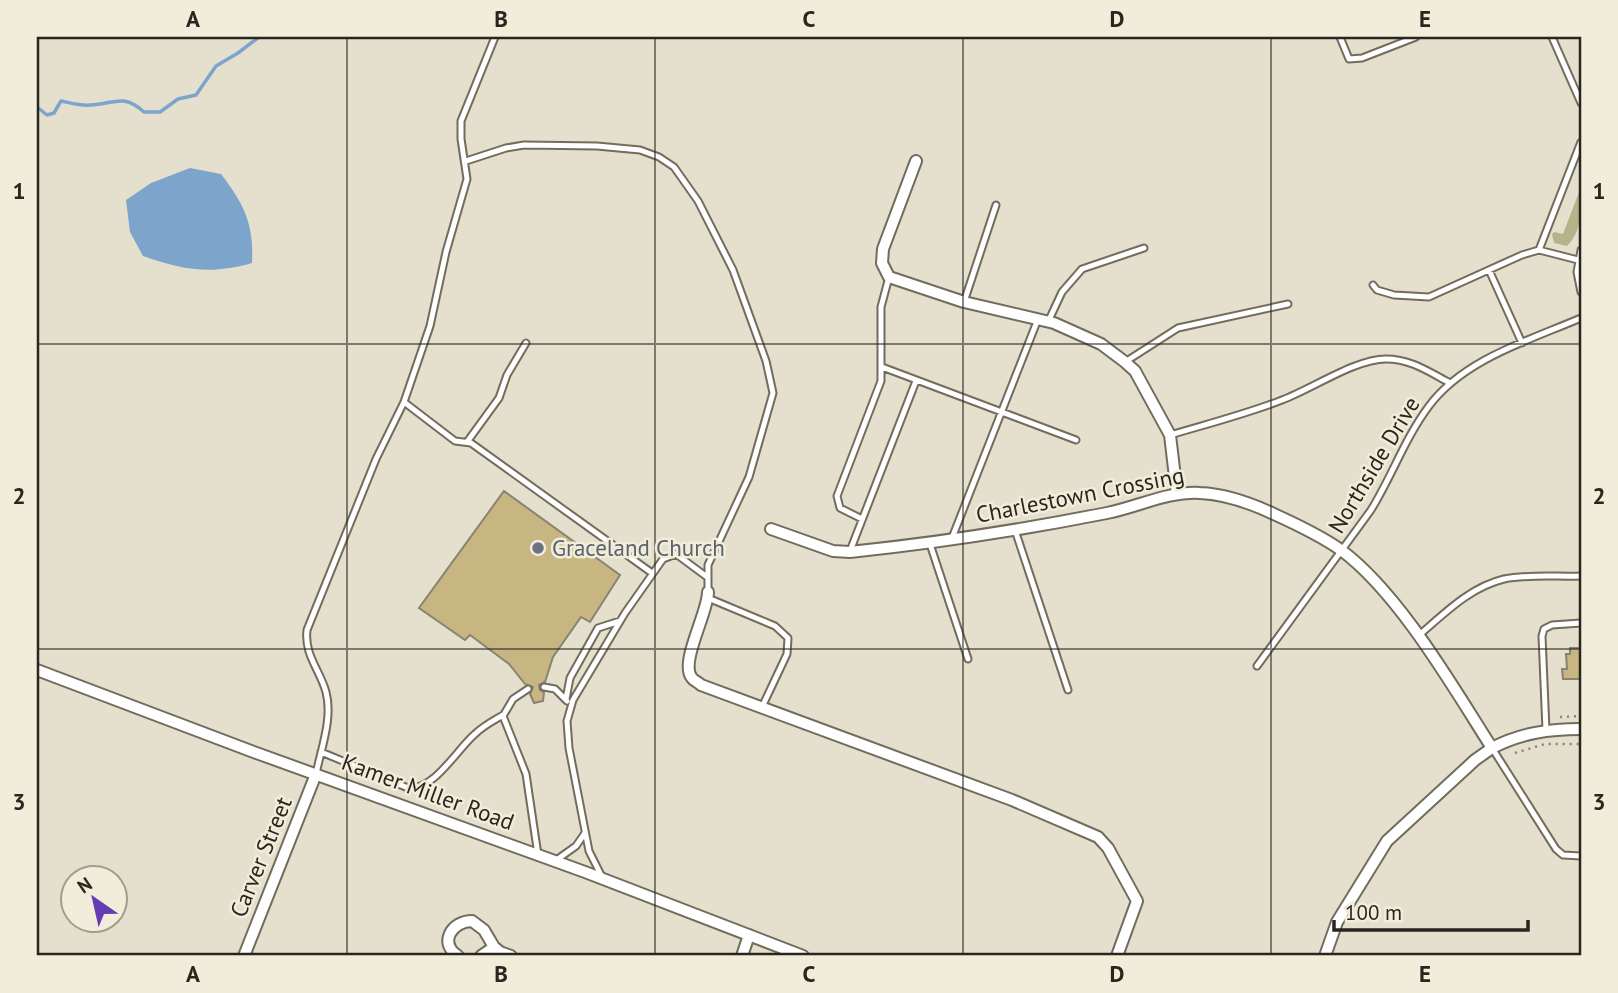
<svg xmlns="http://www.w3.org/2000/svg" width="1618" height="993" font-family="'PT Sans',sans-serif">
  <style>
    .green { fill: #b1b589 }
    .water { fill: #7da5cc }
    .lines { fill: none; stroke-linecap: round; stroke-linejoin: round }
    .stream { stroke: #7da5cc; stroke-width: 3.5 }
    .building { fill: #c7b681; stroke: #888372; stroke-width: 2 }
    .lane-casing { stroke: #716c5c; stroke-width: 9 }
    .street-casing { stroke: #716c5c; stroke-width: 14 }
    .path { stroke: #878377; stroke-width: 2.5; stroke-dasharray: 2 5; stroke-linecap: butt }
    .lane { stroke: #fff; stroke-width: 5 }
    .street { stroke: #fff; stroke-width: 10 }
    .grid { fill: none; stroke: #28261f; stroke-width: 2; stroke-opacity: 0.55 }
    .worship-dot { fill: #6b7280; stroke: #f2ecda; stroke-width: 2.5 }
    .labels { text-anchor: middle; stroke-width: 5; stroke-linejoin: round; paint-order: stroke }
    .street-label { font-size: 23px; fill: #28261f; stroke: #f2ecda }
    .worship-label { font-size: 23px; fill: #5b616d; stroke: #f2ecda; text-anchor: start }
    .neatline { fill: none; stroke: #28261f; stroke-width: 2.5 }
    .grid-label { font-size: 23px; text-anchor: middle; font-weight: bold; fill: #28261f }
  </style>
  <rect width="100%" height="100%" fill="#e5dfcd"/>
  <!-- green -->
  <path class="green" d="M1581 187C1581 208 1583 231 1567 246L1554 243 1552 234 1554 232 1563 234Z"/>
  <!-- water -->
  <path class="water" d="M190 168 221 174C244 204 254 224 252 263 211 275 182 270 143 256L130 232 126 200 151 183Z"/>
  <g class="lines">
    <!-- stream -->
    <path class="stream" d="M37 107 47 115 54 113 61 101C71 103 81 106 90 105 115 104 123 93 144 112H160L178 99 196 95 216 66 238 53 259 37"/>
  </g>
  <!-- building -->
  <path class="building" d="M504 491 620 575 590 622 581 617 553 657 545 682 539 685 540 690 544 692 543 701 534 703 530 694 533 687 525 684 509 664 470 635 465 640 419 608Z
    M1570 648H1581V679H1563L1562 669H1567L1566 654H1570Z"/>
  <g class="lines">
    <defs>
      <path id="lane" d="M1340 37 1349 59 1362 58 1416 37
        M1552 37 1581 103
        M466 161 506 148 524 145 597 146 640 150 659 157 674 167 698 201 733 270 766 361 773 393 749 477 708 565V592
        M1539 250 1578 260
        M1581 250 1577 272 1581 292
        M1489 270 1522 343
        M1373 285 1377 290 1394 295 1429 297 1522 255 1539 250 1581 142
        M964 302 996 205
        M1048 322 1062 292 1082 269 1144 248
        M1125 362 1178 328 1288 304
        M882 367 1076 440
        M404 402 455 441 471 443 652 573
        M1170 435C1207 424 1246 414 1282 400 1312 389 1355 359 1386 359 1411 359 1429 372 1450 383
        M467 442 499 398 507 375 526 343
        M862 519 840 508 837 496 881 381V307L889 277
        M1015 530 1068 690
        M952 538 1038 319
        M930 544 968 659
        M850 551 916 381
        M708 598 775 626 788 638 787 654 762 707
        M1418 636C1444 614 1470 587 1504 579 1529 574 1557 577 1581 576
        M1257 666 1371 510C1392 476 1405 438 1429 406 1464 359 1530 340 1581 318
        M544 687 555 689 567 701
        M528 689 513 699 503 716 526 774 538 855
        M566 699 570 678 598 628 620 621
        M1546 730 1542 636 1544 629 1552 625 1581 623
        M1492 748 1556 849 1563 855 1581 856
        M321 752 408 788C434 791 457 749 475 734 483 726 493 721 503 715
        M316 774C321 749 333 718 326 692 320 670 304 655 307 630L376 459 404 402 430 326 446 252 467 179 461 139V121L495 37
        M555 861 576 846 585 833
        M602 877 589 851 569 748 567 721 573 700 625 613 663 559 676 554 707 577"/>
      <path id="street" d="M916 161 883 249 882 263 889 277 964 302 1054 323 1101 344 1125 362 1135 371 1170 435 1177 494
        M771 529 833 551 850 552C936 543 1021 530 1107 513 1138 507 1168 491 1200 493 1225 494 1253 504 1276 515 1298 525 1321 536 1341 550 1399 593 1453 687 1492 748 1521 733 1549 729 1581 729
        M708 592C708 613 679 663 692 678 694 681 698 682 701 685L1012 800 1098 837 1108 848 1137 901 1117 956
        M37 670 251 751 585 872 803 956
        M494 947 500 952 511 956
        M244 956 316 774
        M458 956C438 943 452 921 472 921L484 930 494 947 481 956
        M742 956 749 935
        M1325 956 1337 922 1387 841 1475 760 1492 748"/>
    </defs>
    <!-- lane casing -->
    <use href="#lane" class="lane-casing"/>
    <!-- street casing -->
    <use href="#street" class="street-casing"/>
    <!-- path -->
    <path class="path" d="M1560 717 1581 716
      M1515 753 1545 744H1581"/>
    <!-- lane -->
    <use href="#lane" class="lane"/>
    <!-- street -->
    <use href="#street" class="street"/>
  </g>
  <!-- grid -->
  <path class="grid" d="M347 37V956M655 37V956M963 37V956M1271 37V956M37 344H1581M37 649H1581"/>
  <!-- markers -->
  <circle class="worship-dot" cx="538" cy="548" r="7"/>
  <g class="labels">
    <!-- street labels -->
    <g class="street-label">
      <text transform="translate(1374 465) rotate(-59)" y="8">Northside Drive</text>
      <text transform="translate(1080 495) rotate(-11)" y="8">Charlestown Crossing</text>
      <text transform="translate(428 792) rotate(20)" y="8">Kamer Miller Road</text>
      <text transform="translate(261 857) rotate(-68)" y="8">Carver Street</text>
    </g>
    <!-- worship labels -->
    <g class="worship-label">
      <text x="552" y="556">Graceland Church</text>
    </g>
  </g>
  <!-- border -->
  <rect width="1618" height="993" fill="none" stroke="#f2ecda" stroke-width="77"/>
  <!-- north arrow -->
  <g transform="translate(94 899) rotate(326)"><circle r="33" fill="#f2ecda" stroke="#a19d8f" stroke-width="2"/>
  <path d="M0-5L12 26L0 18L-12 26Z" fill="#653cb4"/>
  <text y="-10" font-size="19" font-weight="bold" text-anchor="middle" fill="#28261f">N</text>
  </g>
  <!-- scale -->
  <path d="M1334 920v10h194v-10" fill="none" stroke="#28261f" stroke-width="3.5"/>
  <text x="1345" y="920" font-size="21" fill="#28261f" stroke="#f2ecda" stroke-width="5" paint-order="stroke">100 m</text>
  <rect x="38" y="38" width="1542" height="916" class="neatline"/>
  <g class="grid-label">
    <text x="193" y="27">A</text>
    <text x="501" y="27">B</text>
    <text x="809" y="27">C</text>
    <text x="1117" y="27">D</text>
    <text x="1425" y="27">E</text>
    <text x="19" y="199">1</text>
    <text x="1599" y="199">1</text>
    <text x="19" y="504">2</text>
    <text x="1599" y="504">2</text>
    <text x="19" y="810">3</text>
    <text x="1599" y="810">3</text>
    <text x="193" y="982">A</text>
    <text x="501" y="982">B</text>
    <text x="809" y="982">C</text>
    <text x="1117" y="982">D</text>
    <text x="1425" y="982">E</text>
  </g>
</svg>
